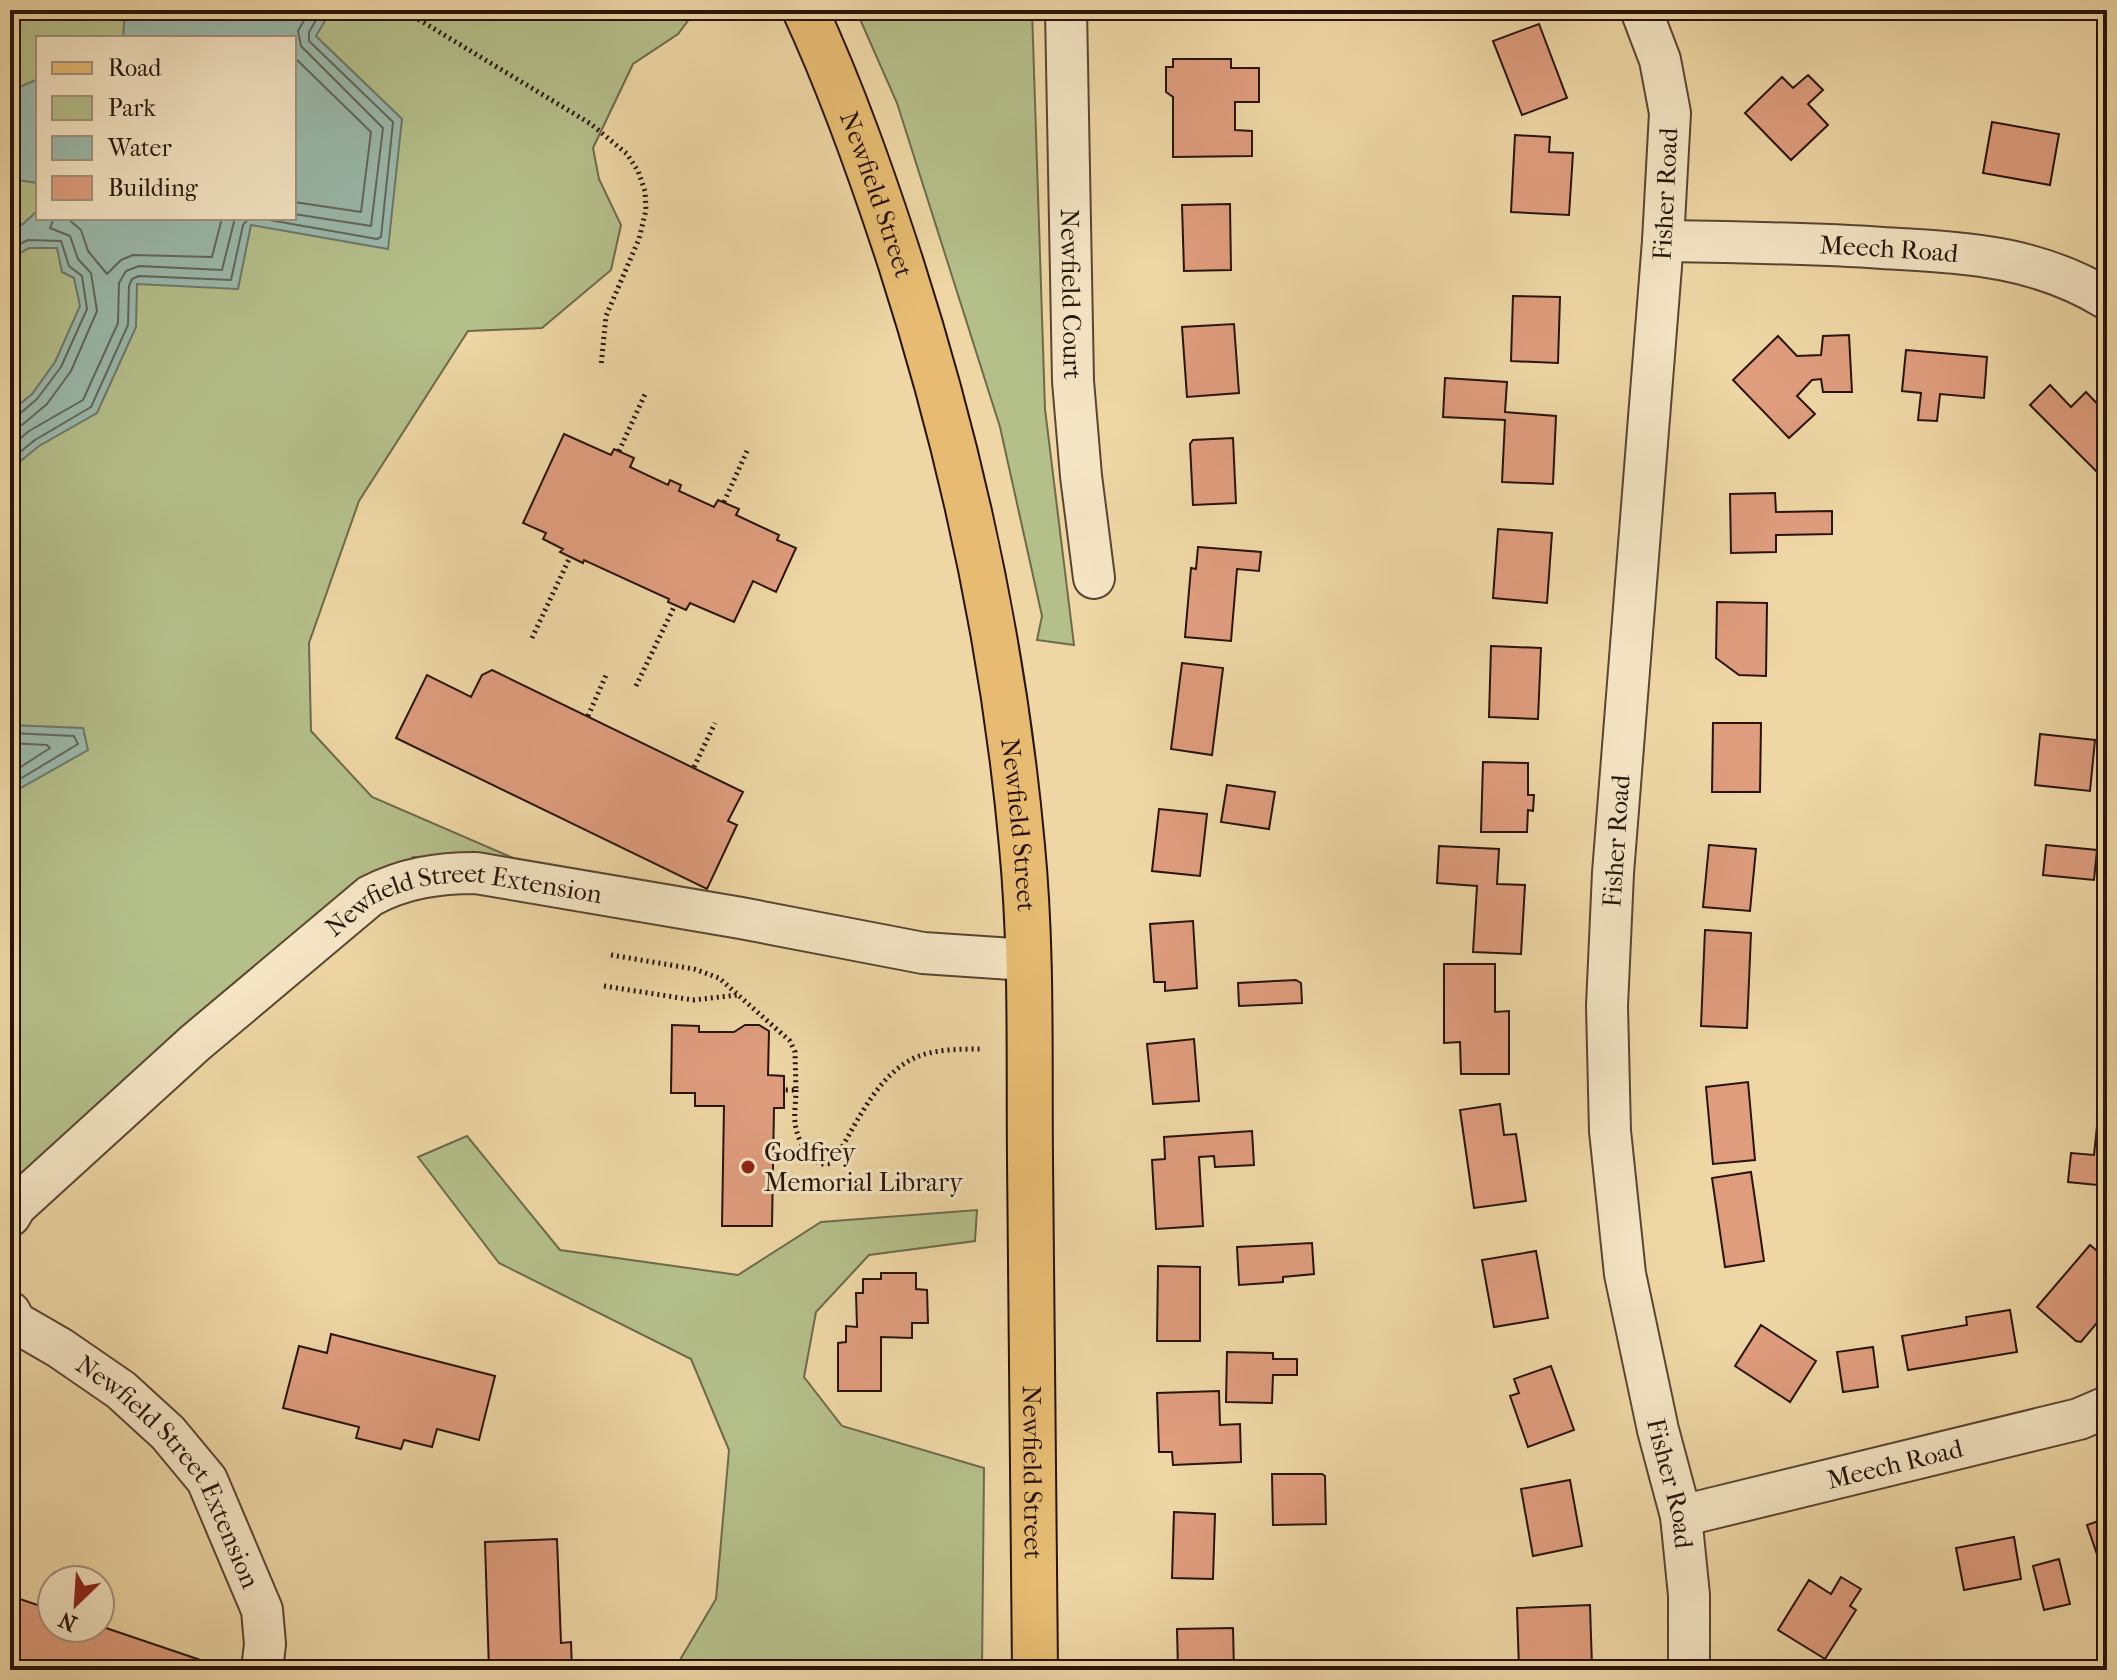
<svg xmlns="http://www.w3.org/2000/svg" width="2117" height="1680" font-family="'IM FELL French Canon',serif">
  <style>
    .green { fill: #b4bf8a; stroke: #6e6a4a; stroke-width: 2; fill-rule: evenodd }
    .water { fill: #9ab9ac; stroke: #6d776c; stroke-width: 2 }
    .lines { fill: none; stroke-linecap: round; stroke-linejoin: round }
    .shore { stroke: #62665c; stroke-width: 2 }
    .building { fill: #df9d7e; stroke: #29140b; stroke-width: 2 }
    .minor-casing { stroke: #5a4532; stroke-width: 44 }
    .major-casing { stroke: #29140b; stroke-width: 48 }
    .path { stroke: #29140b; stroke-width: 5; stroke-dasharray: 2 4; stroke-linecap: butt }
    .minor { stroke: #f4e5c4; stroke-width: 40 }
    .major { stroke: #e7bc72; stroke-width: 44 }
    .poi-dot { fill: #8f2418; stroke: #f4e5c4; stroke-width: 3 }
    .labels { text-anchor: middle; stroke-width: 6; stroke-linejoin: round; paint-order: stroke }
    .street-label { font-size: 26px; fill: #29140b; stroke: #f4e5c4 }
    .poi-label { font-size: 26px; fill: #29140b; stroke: #f4e5c4; text-anchor: start }
  </style>
  <rect width="100%" height="100%" fill="#eed7a5"/>
  <filter id="stains"><feTurbulence type="fractalNoise" baseFrequency=".0025" numOctaves="4"/><feColorMatrix values="0 0 0 0 .2 0 0 0 0 .09 0 0 0 0 .02 0 0 0 .5 -.17"/></filter>
  <radialGradient id="worn" r=".72"><stop offset=".6" stop-color="#630" stop-opacity="0"/><stop offset="1" stop-color="#630" stop-opacity=".3"/></radialGradient>
  <!-- green -->
  <path class="green" d="M10 10H696L678 34 633 64 593 148 599 179 621 225 611 270 542 328 468 331 359 501 309 643 311 731 372 797 513 858 413 857 10 1184ZM38 38H294V218H38Z
    M856 10H1032L1045 409 1074 645 1037 640 1042 616 1000 427 897 103Z
    M467 1136 560 1250 738 1275 821 1222 977 1210 975 1241 869 1255 816 1312 804 1377 842 1426 984 1468 982 1670H674L716 1599 729 1450 691 1359 499 1263 418 1157Z"/>
  <!-- water -->
  <path class="water" d="M125 10 330 12 316 36 402 119 388 249 251 225 238 289 137 284 136 327 97 413 39 446 11 469 10 482V412L32 394 55 362 80 306 74 278 62 272 57 248H29L10 259V228L23 224 38 210V218H294V38H123Z
    M38 79V183L10 179V91Z
    M10 725 83 728 88 750 10 794Z"/>
  <g class="lines">
    <!-- shore -->
    <path class="shore" d="M294 57 371 132 361 212 294 202
      M294 214 371 226 383 128 301 46 298 31 310 10
      M67 218 81 230 88 251 107 274 121 260 133 255 212 257 222 218
      M258 218 377 239 381 237 393 122 309 41V32L322 10
      M10 249 28 240 61 241 69 266 82 276 87 309 61 367 37 399 17 416 10 417
      M10 427 22 425 47 404 71 371 97 311 91 273 78 259 70 236 50 228 54 218
      M10 447 29 431 83 400 118 323 119 283 126 271 139 266 222 270 235 218
      M10 460 35 440 91 407 128 325 129 286 132 279 139 276 231 280 243 225 249 218
      M10 733 74 736 78 744 10 785
      M10 743 47 745 50 748 10 774"/>
  </g>
  <!-- building -->
  <path class="building" d="M1539 24 1567 98 1522 115 1493 41Z
    M1173 59H1231V68H1259V102H1235V130L1252 131V156L1173 157V97L1166 92V67H1173Z
    M1808 75 1823 90 1808 104 1828 125 1791 160 1745 113 1782 77 1793 88Z
    M1992 122 2059 134 2050 185 1983 173Z
    M1515 135 1550 137 1549 152 1573 153 1569 215 1511 212Z
    M2099 175H2107V236H2097Z
    M1230 204 1231 270 1184 271 1182 205Z
    M1513 296 1560 297 1558 363 1511 361Z
    M1234 324 1239 393 1187 397 1182 327Z
    M1849 335 1852 392H1823L1821 379 1812 380 1797 396 1815 414 1789 438 1733 380 1778 336 1797 356 1821 355 1823 336Z
    M1906 350 1987 357 1984 398 1940 394 1937 421 1918 420 1921 393 1902 391Z
    M1445 378 1507 382 1505 412 1556 416 1553 484 1502 482 1505 420 1443 417Z
    M2050 385 2071 407 2086 392 2107 414 2105 480 2030 405Z
    M564 434 611 455 614 449 634 458 630 467 668 485 670 480 681 485 679 491 714 507 718 500 739 509 736 515 779 535 777 540 796 548 776 592 753 581 734 622 690 603 686 610 668 602 669 599 584 560 583 563 560 552 563 549 543 539 546 533 523 523Z
    M1233 438 1236 503 1193 505 1190 444 1193 440Z
    M1775 493 1776 512 1832 511V534L1776 535V552L1731 553 1730 494Z
    M1498 529 1552 533 1547 603 1493 598Z
    M1198 547 1261 552 1259 571 1237 569 1231 641 1185 637 1191 568 1196 569Z
    M1717 602 1767 603 1766 676 1739 675 1716 658Z
    M1491 646 1541 648 1538 719 1489 717Z
    M1182 663 1223 668 1212 755 1171 749Z
    M492 670 743 792 728 821 737 825 707 889 396 738 427 675 471 697 482 675Z
    M1713 723H1761L1760 792H1712Z
    M2040 734 2095 740 2090 791 2035 785Z
    M1483 762 1528 763V795H1534L1533 811 1528 810 1527 832H1481Z
    M1227 785 1275 792 1269 829 1221 822Z
    M1159 809 1207 814 1200 876 1152 871Z
    M1709 845 1756 849 1750 911 1703 907Z
    M2046 845 2097 850 2094 880 2043 875Z
    M1439 846 1499 849 1497 884 1525 885 1521 954 1473 952 1477 886 1437 883Z
    M1193 921 1197 988 1165 991V982H1154L1150 924Z
    M1705 930 1751 933 1747 1028 1701 1026Z
    M1444 964H1495V1012L1509 1011V1074H1461L1460 1042 1444 1043Z
    M1296 980 1301 983 1302 1003 1239 1006 1238 983Z
    M2106 997H2107V1070H2100Z
    M672 1025 699 1026V1032H734L745 1025H759L769 1031 768 1075 784 1076V1108H774L772 1226H722L724 1106H695V1093H671Z
    M1194 1039 1199 1101 1153 1104 1147 1044Z
    M1748 1082 1755 1160 1713 1164 1706 1087Z
    M2100 1097 2107 1098V1186L2068 1182 2071 1153 2094 1155Z
    M1500 1104 1504 1135 1516 1134 1526 1201 1474 1208 1460 1110Z
    M1252 1131 1254 1165 1215 1167 1214 1156 1199 1157 1203 1226 1156 1229 1152 1160 1165 1159 1164 1137Z
    M1751 1172 1764 1261 1725 1267 1712 1178Z
    M1312 1243 1314 1274 1283 1277V1282L1239 1285 1237 1247Z
    M2090 1245 2107 1259V1311L2081 1342 2076 1341 2037 1307Z
    M1536 1251 1548 1318 1494 1327 1482 1260Z
    M1158 1266 1200 1267V1341H1157Z
    M881 1273H916V1289L927 1290 928 1323H912V1338L881 1337V1391H838V1343L846 1342V1326L857 1327 856 1293H863V1279H881Z
    M2010 1310 2017 1352 1908 1370 1902 1336 1967 1325 1966 1317Z
    M1761 1325 1816 1361 1790 1402 1735 1366Z
    M331 1334 495 1376 479 1440 437 1429 432 1447 404 1440 401 1449 356 1438 359 1427 283 1408 299 1346 327 1353Z
    M1873 1347 1878 1387 1843 1392 1837 1352Z
    M1227 1352 1273 1353V1359H1297V1375H1273L1272 1403 1226 1402Z
    M1551 1366 1574 1430 1528 1447 1510 1396 1519 1393 1514 1379Z
    M1219 1391 1220 1425 1240 1424 1241 1462 1173 1465 1172 1452H1159L1157 1393Z
    M1272 1474H1322L1325 1476 1326 1524 1273 1525Z
    M1570 1480 1582 1546 1533 1556 1521 1489Z
    M1174 1512 1215 1514 1213 1579 1172 1578Z
    M2107 1518V1567L2102 1569 2087 1525Z
    M2014 1537 2021 1579 1964 1590 1956 1548Z
    M557 1539 561 1643 571 1642 572 1670H489L485 1542Z
    M2059 1559 2070 1604 2044 1610 2033 1566Z
    M1841 1577 1861 1589 1850 1606 1856 1610 1825 1659 1778 1630 1809 1580 1831 1594Z
    M17 1598 52 1610V1628H100V1626L230 1670H10V1603Z
    M1590 1605 1592 1667 1519 1669 1517 1608Z
    M1233 1628 1234 1670H1178L1177 1629Z"/>
  <g class="lines">
    <defs>
      <g id="minor">
        <path id="s1" d="M1066 10 1073 381 1081 476 1094 578"/>
        <path id="s2" d="M1641 10 1660 60 1670 113 1663 241 1613 873 1607 1006 1610 1131 1625 1274 1658 1430 1681 1516 1689 1595V1670"/>
        <path id="s3" d="M1663 241C1736 242 1810 243 1883 248 1965 253 2035 255 2107 299"/>
        <path id="s4" d="M10 1216 16 1206 195 1043 370 896C404 878 438 873 476 873L741 918 923 953 1028 960"/>
        <path id="s5" d="M10 1312 15 1322 60 1348 121 1390 168 1433 207 1480 262 1610 265 1644 262 1670"/>
        <path id="s6" d="M1681 1516 2079 1419 2107 1407"/>
      </g>
      <g id="major">
        <path id="s7" d="M805 10C843 92 873 178 901 264 962 454 1004 647 1022 846 1032 950 1029 1055 1030 1160 1031 1330 1033 1500 1035 1670"/>
      </g>
    </defs>
    <!-- minor casing -->
    <use href="#minor" class="minor-casing"/>
    <!-- major casing -->
    <use href="#major" class="major-casing"/>
    <!-- path -->
    <path class="path" d="M403 10 591 124 627 154 638 171 645 191 646 210 639 239 606 316 601 366
      M619 451 646 392
      M724 502 747 451
      M532 638 570 557
      M636 686 675 605
      M588 716 607 673
      M694 767 715 723
      M611 955 694 969 719 978 790 1041 795 1052 796 1090H784
      M604 986 693 1000 738 995
      M796 1090C796 1100 794 1112 795 1122 796 1139 813 1173 833 1162 856 1126 877 1072 919 1056 938 1049 962 1049 982 1049"/>
    <!-- minor -->
    <use href="#minor" class="minor"/>
    <!-- major -->
    <use href="#major" class="major"/>
  </g>
  <!-- markers -->
  <circle class="poi-dot" cx="748" cy="1167" r="8"/>
  <g class="labels">
    <!-- street labels -->
    <g class="street-label">
      <text transform="translate(1665 194) rotate(-87)" y="9">Fisher Road</text>
      <text dy="9" stroke="none"><textPath href="#s7" startOffset="198">Newfield Street</textPath></text>
      <text dy="9" stroke="none"><textPath href="#s3" startOffset="226">Meech Road</textPath></text>
      <text dy="9" stroke="none"><textPath href="#s1" startOffset="284">Newfield Court</textPath></text>
      <text dy="9" stroke="none"><textPath href="#s7" startOffset="846">Newfield Street</textPath></text>
      <text transform="translate(1616 841) rotate(-86)" y="9">Fisher Road</text>
      <text dy="9" stroke="none"><textPath href="#s4" startOffset="574">Newfield Street Extension</textPath></text>
      <text dy="9" stroke="none"><textPath href="#s6" startOffset="220">Meech Road</textPath></text>
      <text dy="9" stroke="none"><textPath href="#s7" startOffset="1494">Newfield Street</textPath></text>
      <text dy="9" stroke="none"><textPath href="#s5" startOffset="232">Newfield Street Extension</textPath></text>
      <text dy="9" stroke="none"><textPath href="#s2" startOffset="1486">Fisher Road</textPath></text>
    </g>
    <!-- poi labels -->
    <g class="poi-label">
      <text x="764" y="1161">Godfrey<tspan x="764" dy="30">Memorial Library</tspan></text>
    </g>
  </g>
  <!-- margin -->
  <rect width="2117" height="1680" fill="none" stroke="#eed7a5" stroke-width="40"/>
  <rect x="12" y="12" width="2093" height="1656" fill="none" stroke="#29140b" stroke-width="4"/>
  <rect x="20" y="20" width="2077" height="1640" fill="none" stroke="#29140b" stroke-width="2"/>
  <!-- legend -->
  <rect x="36" y="36" width="260" height="184" fill="#f4e5c4" stroke="#a3917a" stroke-width="2"/>
  <rect x="52" y="62" width="40" height="12" fill="#e7bc72" stroke="#a3917a" stroke-width="2"/>
  <text x="108" y="76" font-size="24" fill="#29140b">Road</text>
  <rect x="52" y="96" width="40" height="24" fill="#b4bf8a" stroke="#a3917a" stroke-width="2"/>
  <text x="108" y="116" font-size="24" fill="#29140b">Park</text>
  <rect x="52" y="136" width="40" height="24" fill="#9ab9ac" stroke="#a3917a" stroke-width="2"/>
  <text x="108" y="156" font-size="24" fill="#29140b">Water</text>
  <rect x="52" y="176" width="40" height="24" fill="#df9d7e" stroke="#a3917a" stroke-width="2"/>
  <text x="108" y="196" font-size="24" fill="#29140b">Building</text>
  <!-- north arrow -->
  <g transform="translate(76 1604) rotate(205)"><circle r="38" fill="#f4e5c4" stroke="#a3917a" stroke-width="2"/>
  <path d="M0-6L14 30L0 20L-14 30Z" fill="#8f2418"/>
  <text y="-12" font-size="22" font-weight="bold" text-anchor="middle" fill="#29140b">N</text>
  </g>
  <rect width="100%" height="100%" filter="url(#stains)"/>
  <rect width="100%" height="100%" fill="url(#worn)"/>
</svg>
